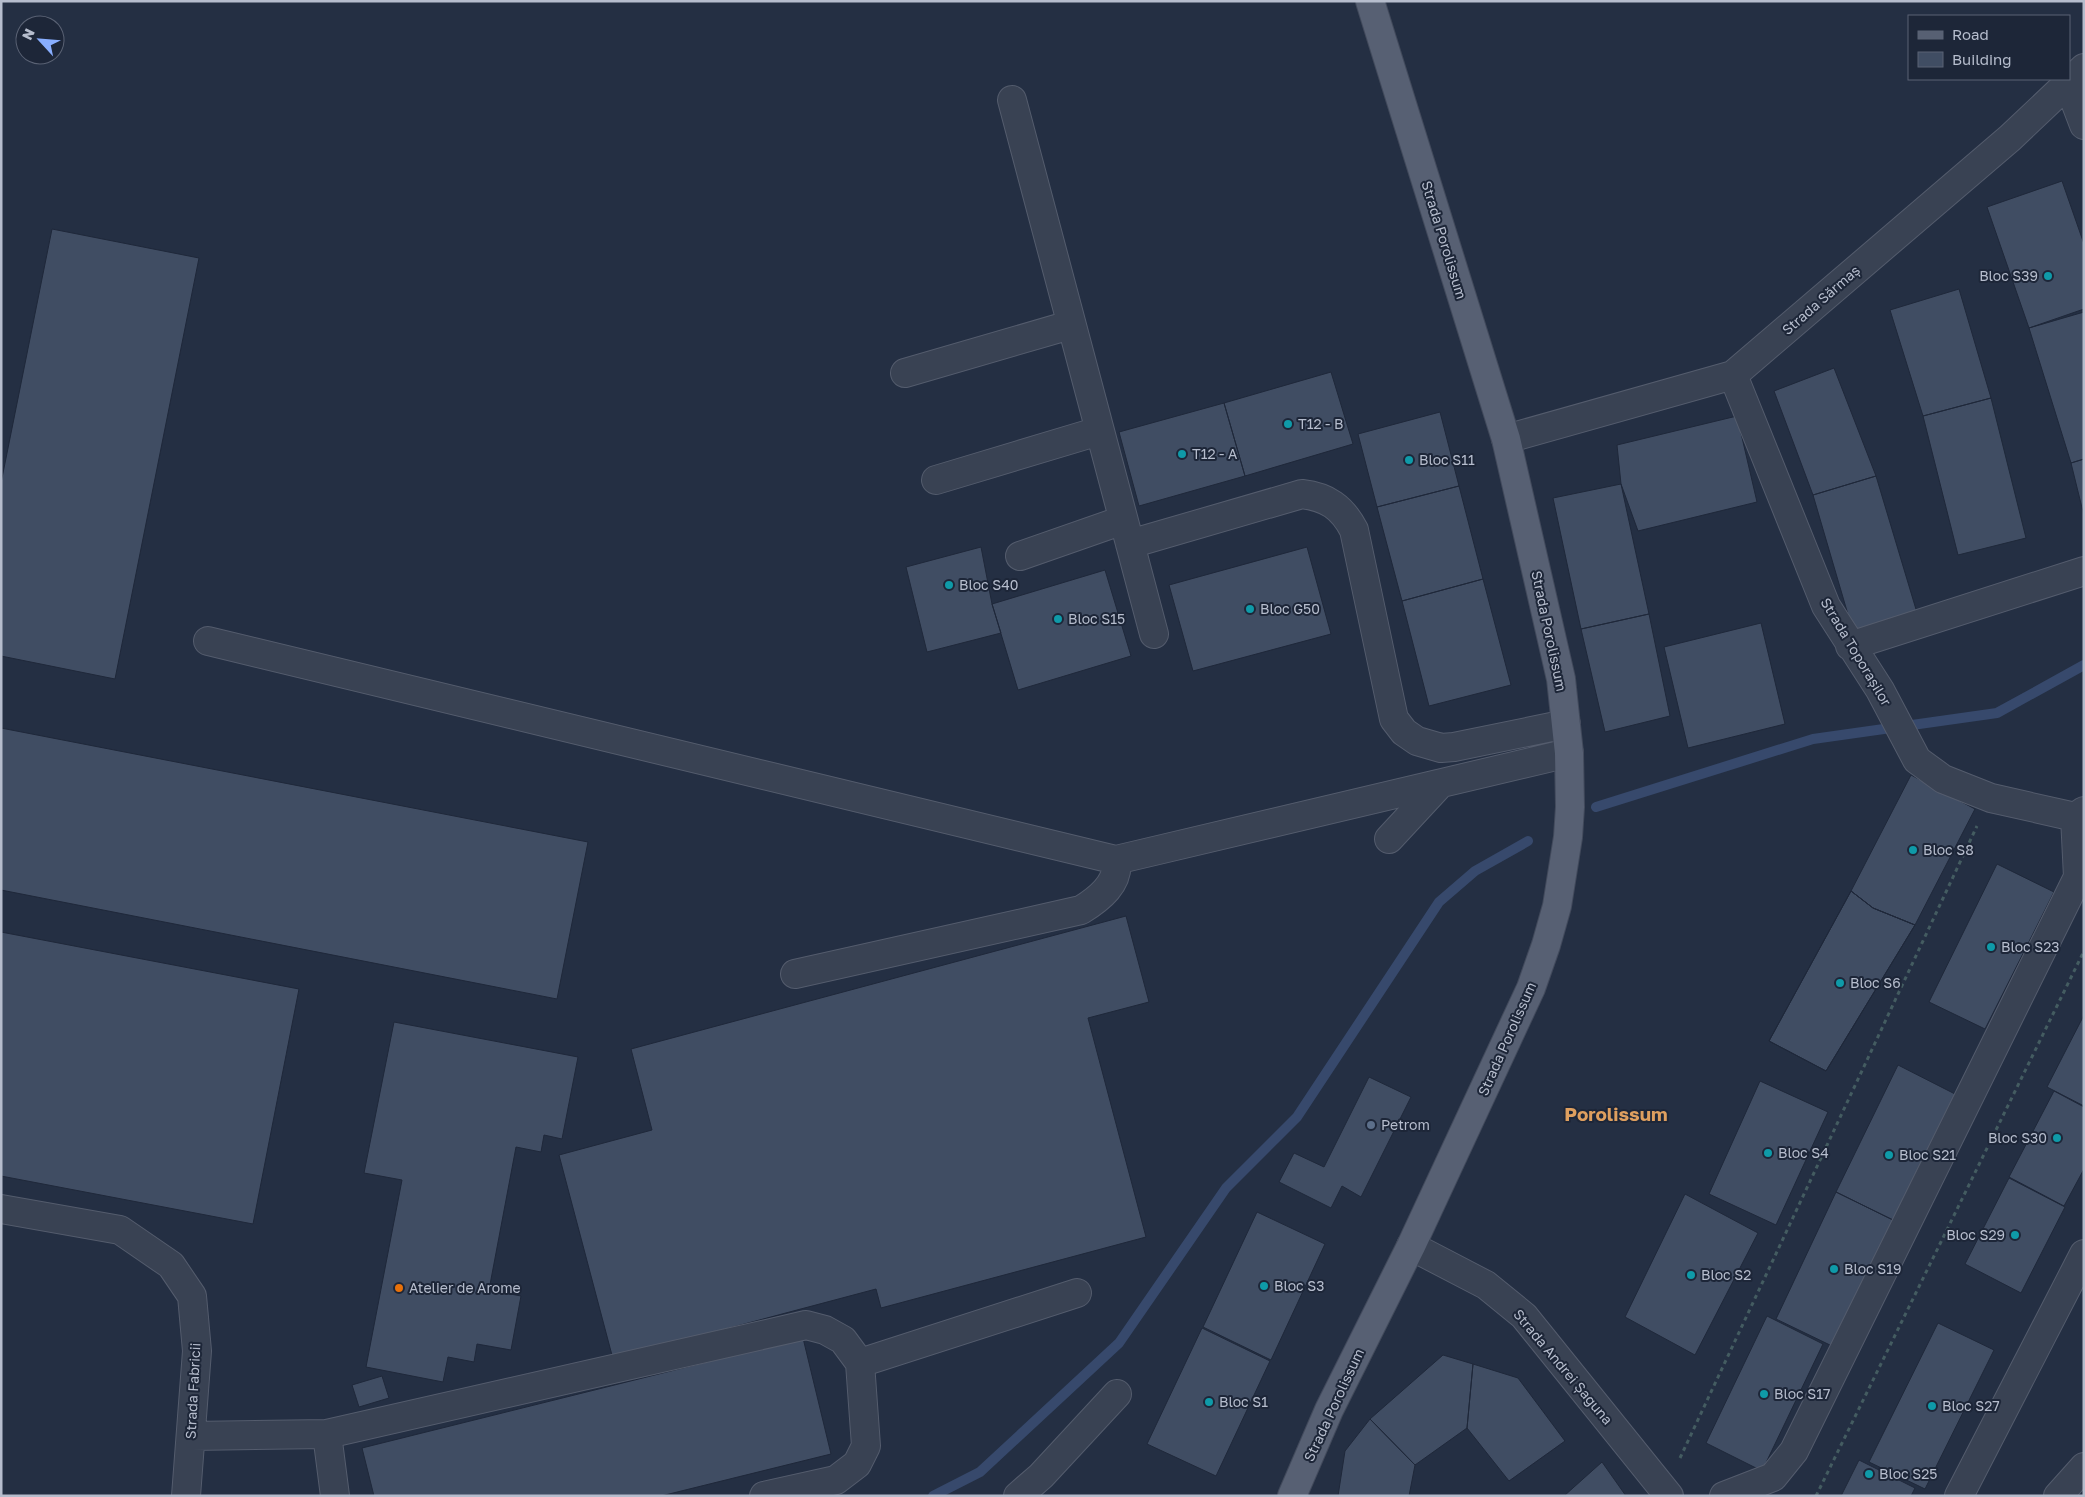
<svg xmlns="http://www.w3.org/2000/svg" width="2085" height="1497" font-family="'Golos Text',sans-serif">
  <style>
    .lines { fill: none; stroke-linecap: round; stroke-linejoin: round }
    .stream { stroke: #37496c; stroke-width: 10 }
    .building { fill: #404d63; stroke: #1f283a }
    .minor-casing { stroke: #545c6d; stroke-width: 30 }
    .major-casing { stroke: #424a5c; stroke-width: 30 }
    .path { stroke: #445c61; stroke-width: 3; stroke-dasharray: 4 4; stroke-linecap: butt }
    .minor { stroke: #394253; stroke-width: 28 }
    .major { stroke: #576073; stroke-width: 28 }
    .culture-dot { fill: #0f9aa8; stroke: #1d2638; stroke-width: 2 }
    .service-dot { fill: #5c6f8a; stroke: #1d2638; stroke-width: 2 }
    .food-dot { fill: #e8710a; stroke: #1d2638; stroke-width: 2 }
    .labels { text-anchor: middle; stroke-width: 4; stroke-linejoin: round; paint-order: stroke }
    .street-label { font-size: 14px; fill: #b6bdcd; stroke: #1d2638 }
    .poi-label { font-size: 14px; fill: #b6bdcd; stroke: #1d2638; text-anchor: start }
    .district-label { font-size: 19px; font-weight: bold; fill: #de9f5f; stroke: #1d2638 }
  </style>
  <rect width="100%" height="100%" fill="#242f43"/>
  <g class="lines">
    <!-- stream -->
    <path class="stream" d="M1596 807 1813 739 1997 713 2084 665
      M933 1496 980 1472 1119 1343 1226 1188 1297 1117 1439 902 1475 871 1528 841"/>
  </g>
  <!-- building -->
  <path class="building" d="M2062 181 2084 244V309L2029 328 1987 207Z
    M52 229 199 258 115 679 1 656V483Z
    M1959 289 1991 398 1923 416 1890 310Z
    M2084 312V459L2071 463 2029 328Z
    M1834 368 1876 476 1813 495 1774 391Z
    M1331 372 1353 444 1245 476 1224 403Z
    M1991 398 2026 538 1958 555 1923 416Z
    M1224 403 1245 476 1139 506 1119 432Z
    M1440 412 1459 486 1377 507 1358 434Z
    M1737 416 1757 502 1638 531 1621 484 1617 445Z
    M2084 459V516L2071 463Z
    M1876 476 1918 616 1854 635 1813 495Z
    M1621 484 1649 614 1581 629 1553 498Z
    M1459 486 1483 579 1402 601 1377 507Z
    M981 547 992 604 1001 633 927 652 906 567Z
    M1307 547 1331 634 1193 671 1169 585Z
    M1105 570 1131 656 1018 690 992 604Z
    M1483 579 1511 685 1429 706 1402 601Z
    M1649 614 1670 716 1605 732 1581 629Z
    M1761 623 1785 724 1688 748 1664 647Z
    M1 728 588 842 557 999 1 890Z
    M1911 775 1975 809 1915 925 1873 908 1851 891Z
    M1997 864 2054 892 1985 1029 1929 1002Z
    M1851 891 1873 908 1915 925 1826 1071 1769 1041Z
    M1851 891 1873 908 1915 925 1826 1071 1769 1041Z
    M1126 916 1149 1002 1088 1018 1146 1237 881 1308 876 1289 613 1359 559 1155 652 1130 631 1049Z
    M1 932 299 989 253 1224 1 1176Z
    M2084 1015V1106L2047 1087Z
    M394 1022 578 1057 562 1139 544 1135 541 1152 516 1147 489 1290 521 1296 511 1350 477 1344 474 1362 448 1357 443 1382 366 1367 402 1180 364 1173Z
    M1898 1065 1955 1094 1893 1220 1836 1192Z
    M1369 1077 1411 1097 1361 1197 1342 1186 1331 1208 1279 1182 1294 1153 1324 1167Z
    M1760 1081 1828 1112 1776 1225 1709 1194Z
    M2054 1091 2084 1107V1169L2064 1206 2009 1177Z
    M2009 1178 2065 1207 2021 1293 1965 1264Z
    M1836 1192 1893 1220 1832 1346 1776 1319Z
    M1685 1194 1758 1233 1695 1355 1625 1317Z
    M1257 1212 1325 1244 1271 1360 1203 1327Z
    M1767 1316 1823 1344 1762 1471 1706 1443Z
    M1938 1323 1994 1350 1925 1489 1869 1462Z
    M1202 1328 1270 1361 1216 1476 1147 1444Z
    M803 1338 831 1454 661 1496H374L362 1448Z
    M1443 1355 1473 1364 1467 1428 1415 1465 1370 1419Z
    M1473 1364 1518 1378 1565 1441 1509 1481 1467 1428Z
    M382 1376 389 1398 359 1407 352 1385Z
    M1370 1419 1415 1465 1409 1496H1338L1345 1451Z
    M1859 1460 1915 1488 1911 1496H1841Z
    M1602 1462 1626 1496H1564Z"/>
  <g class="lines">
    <defs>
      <path id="minor" d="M2068 83 2084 125
        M1012 100 1154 634
        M905 373 1070 325
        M1733 375 1826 606 1880 690 1917 760 1943 779 1991 798 2075 817 2084 811
        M1506 439 1733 375 2010 138 2084 68
        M936 480 1099 431
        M1130 544 1302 494C1327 497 1342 507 1354 530L1394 719 1404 732 1417 741 1441 748 1454 747 1566 724
        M1020 556 1123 520
        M208 641 1116 860C1120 883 1099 899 1081 910L795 974
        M1850 646 2084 571
        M1389 839 1440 784
        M1116 860 1569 753
        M1 1209 120 1230 171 1265 192 1296 197 1351 186 1496
        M1411 1246 1486 1285 1524 1316 1669 1496
        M860 1363 1077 1293
        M327 1434 335 1496
        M191 1436 327 1434 806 1325 825 1330 843 1340 860 1363 866 1446 857 1464 836 1480 764 1496
        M1018 1496 1041 1476 1117 1394
        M1724 1496 1773 1477 1794 1451 2078 877 2075 817
        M1959 1496 2084 1254
        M2058 1496 2084 1467"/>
      <path id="major" d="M1292 1496 1329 1410 1411 1246 1531 988 1546 945 1557 906 1568 837 1570 807 1569 753 1561 679 1506 439 1370 1"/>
    </defs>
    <!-- minor casing -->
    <use href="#minor" class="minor-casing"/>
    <!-- major casing -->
    <use href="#major" class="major-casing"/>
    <!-- path -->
    <path class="path" d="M1680 1458 1977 826
      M1816 1496 2084 951"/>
    <!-- minor -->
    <use href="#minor" class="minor"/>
    <!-- major -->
    <use href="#major" class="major"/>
  </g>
  <!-- markers -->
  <g class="culture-dot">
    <circle cx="2048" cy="276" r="5"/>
    <circle cx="1288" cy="424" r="5"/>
    <circle cx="1182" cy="454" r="5"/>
    <circle cx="1409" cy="460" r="5"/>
    <circle cx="949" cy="585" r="5"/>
    <circle cx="1250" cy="609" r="5"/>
    <circle cx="1058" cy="619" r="5"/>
    <circle cx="1913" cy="850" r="5"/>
    <circle cx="1991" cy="947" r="5"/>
    <circle cx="1840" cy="983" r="5"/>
    <circle cx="2057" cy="1138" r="5"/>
    <circle cx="1768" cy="1153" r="5"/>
    <circle cx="1889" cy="1155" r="5"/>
    <circle cx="2015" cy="1235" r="5"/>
    <circle cx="1834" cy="1269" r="5"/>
    <circle cx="1691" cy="1275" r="5"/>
    <circle cx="1264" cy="1286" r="5"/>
    <circle cx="1764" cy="1394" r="5"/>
    <circle cx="1209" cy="1402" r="5"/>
    <circle cx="1932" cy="1406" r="5"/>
    <circle cx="1869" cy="1474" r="5"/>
  </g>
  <circle class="service-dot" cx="1371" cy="1125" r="5"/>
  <circle class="food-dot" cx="399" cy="1288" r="5"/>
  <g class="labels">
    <!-- street labels -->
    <g class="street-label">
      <text transform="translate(1444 240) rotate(73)" y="5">Strada Porolissum</text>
      <text transform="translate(1821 300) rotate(-41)" y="5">Strada Sărmaș</text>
      <text transform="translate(1549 631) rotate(78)" y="5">Strada Porolissum</text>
      <text transform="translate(1856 652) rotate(59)" y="5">Strada Toporașilor</text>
      <text transform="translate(1507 1039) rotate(-66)" y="5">Strada Porolissum</text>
      <text transform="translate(1563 1367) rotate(50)" y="5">Strada Andrei Șaguna</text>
      <text transform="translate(193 1391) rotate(-87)" y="5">Strada Fabricii</text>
      <text transform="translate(1334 1405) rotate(-65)" y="5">Strada Porolissum</text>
    </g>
    <!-- poi labels -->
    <g class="poi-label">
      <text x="2038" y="281" text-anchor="end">Bloc S39</text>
      <text x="1298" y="429">T12 - B</text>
      <text x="1192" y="459">T12 - A</text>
      <text x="1419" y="465">Bloc S11</text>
      <text x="959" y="590">Bloc S40</text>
      <text x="1260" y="614">Bloc G50</text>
      <text x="1068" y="624">Bloc S15</text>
      <text x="1923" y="855">Bloc S8</text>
      <text x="2001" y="952">Bloc S23</text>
      <text x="1850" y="988">Bloc S6</text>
      <text x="1381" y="1130">Petrom</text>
      <text x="2047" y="1143" text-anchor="end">Bloc S30</text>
      <text x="1778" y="1158">Bloc S4</text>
      <text x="1899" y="1160">Bloc S21</text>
      <text x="2005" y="1240" text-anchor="end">Bloc S29</text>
      <text x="1844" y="1274">Bloc S19</text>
      <text x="1701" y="1280">Bloc S2</text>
      <text x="1274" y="1291">Bloc S3</text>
      <text x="409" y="1293">Atelier de Arome</text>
      <text x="1774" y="1399">Bloc S17</text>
      <text x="1219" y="1407">Bloc S1</text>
      <text x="1942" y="1411">Bloc S27</text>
      <text x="1879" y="1479">Bloc S25</text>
    </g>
    <!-- district labels -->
    <g class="district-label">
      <text x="1616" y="1121">Porolissum</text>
    </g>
  </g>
  <!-- border -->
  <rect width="2085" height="1497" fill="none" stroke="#b6bdcd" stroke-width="5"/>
  <!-- legend -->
  <rect x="1908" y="15" width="162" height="65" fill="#1d2638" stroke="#5a6274"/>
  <rect x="1918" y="31" width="25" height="8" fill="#576073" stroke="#5a6274"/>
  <text x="1952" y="40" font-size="15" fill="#b6bdcd">Road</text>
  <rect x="1918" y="52" width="25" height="15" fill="#404d63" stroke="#5a6274"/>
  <text x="1952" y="65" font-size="15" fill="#b6bdcd">Building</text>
  <!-- north arrow -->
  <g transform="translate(40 40) rotate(296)"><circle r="24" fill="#1d2638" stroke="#5a6274"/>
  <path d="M0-4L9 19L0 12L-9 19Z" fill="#88aeff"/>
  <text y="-8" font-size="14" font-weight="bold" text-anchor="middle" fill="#b6bdcd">N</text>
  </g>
</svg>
